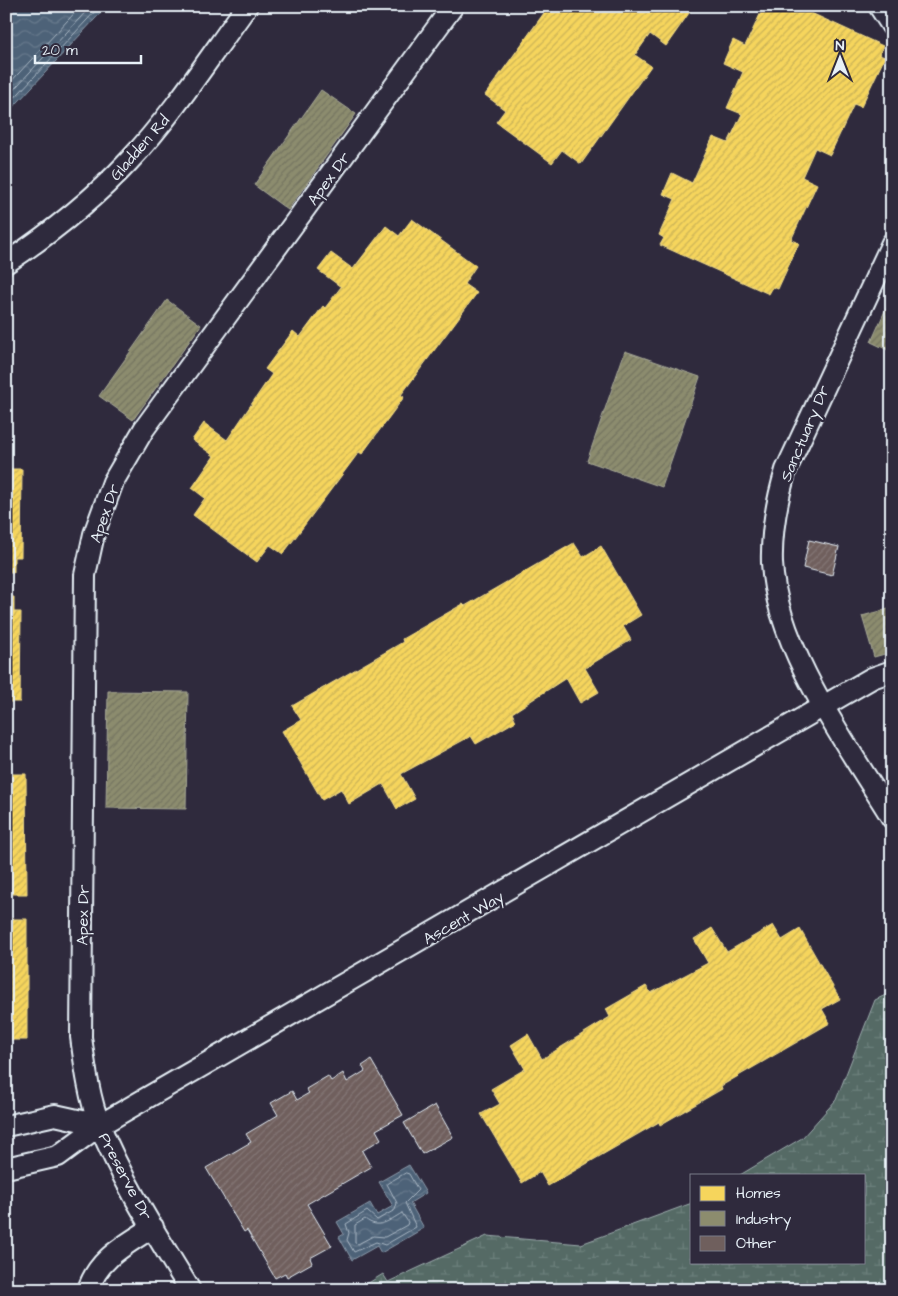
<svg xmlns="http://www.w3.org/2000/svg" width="898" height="1296" font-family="'Architects Daughter',sans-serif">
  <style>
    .wetland { fill: url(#wetland-marsh); stroke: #9eaeae }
    .water { fill: url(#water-waves); stroke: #8b9bab }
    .homes { fill: url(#homes-hatch); stroke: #f2dd8b }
    .industry { fill: url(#industry-hatch); stroke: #a8aa97 }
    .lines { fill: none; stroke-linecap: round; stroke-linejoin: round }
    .shore { stroke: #aab8c5; stroke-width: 1 }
    .building { fill: url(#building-hatch); stroke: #e8f1f8 }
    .service-casing { stroke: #e8f1f8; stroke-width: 24 }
    .service { stroke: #2f2a3d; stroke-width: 20 }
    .labels { text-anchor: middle; stroke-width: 5; stroke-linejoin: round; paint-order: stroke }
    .street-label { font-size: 16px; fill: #e8f1f8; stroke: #2f2a3d }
  </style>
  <defs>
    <pattern id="wetland-marsh" width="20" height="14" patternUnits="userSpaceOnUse" patternTransform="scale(1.25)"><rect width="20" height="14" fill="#546a65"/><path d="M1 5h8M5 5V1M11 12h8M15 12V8" fill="none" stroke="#6d807c"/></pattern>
    <pattern id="water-waves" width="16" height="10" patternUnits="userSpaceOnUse" patternTransform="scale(1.25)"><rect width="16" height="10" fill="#4d6278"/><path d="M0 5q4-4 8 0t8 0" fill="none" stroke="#67798c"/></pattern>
    <pattern id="homes-hatch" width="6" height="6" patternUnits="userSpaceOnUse" patternTransform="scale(1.25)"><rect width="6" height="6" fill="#f6d55c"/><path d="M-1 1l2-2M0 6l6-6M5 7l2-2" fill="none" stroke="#cab258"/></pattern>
    <pattern id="industry-hatch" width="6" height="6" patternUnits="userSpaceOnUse" patternTransform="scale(1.25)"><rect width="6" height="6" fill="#8c8c6e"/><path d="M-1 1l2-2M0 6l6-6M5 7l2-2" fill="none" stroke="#747461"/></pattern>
    <pattern id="building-hatch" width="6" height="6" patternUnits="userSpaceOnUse" patternTransform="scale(1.25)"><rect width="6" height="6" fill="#6f5f5d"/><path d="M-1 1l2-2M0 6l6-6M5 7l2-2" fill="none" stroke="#847675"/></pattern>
  </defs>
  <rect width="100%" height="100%" fill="#2f2a3d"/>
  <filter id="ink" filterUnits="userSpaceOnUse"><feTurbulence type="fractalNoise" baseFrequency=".02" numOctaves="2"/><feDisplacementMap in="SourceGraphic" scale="10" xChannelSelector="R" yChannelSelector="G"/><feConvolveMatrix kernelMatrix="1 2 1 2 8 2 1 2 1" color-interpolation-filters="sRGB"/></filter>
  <g filter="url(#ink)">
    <!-- wetland -->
    <path class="wetland" d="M892 992V1290H357L383 1274 388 1282 487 1236 581 1244 692 1203V1262H864V1175H740L802 1138 836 1100 875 1000Z"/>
    <!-- water -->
    <path class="water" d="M6 6H107L6 115Z
      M409 1165 426 1193 410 1203 424 1228 381 1253 377 1246 352 1260 339 1237 344 1234 337 1222 370 1203 377 1215 393 1206 379 1182Z"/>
    <!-- homes -->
    <path class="homes" d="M549 6H568L573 10 576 6H694L666 46 650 34 635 55 651 66 581 164 562 150 552 163 496 122 505 110 485 95Z
      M764 6H796L883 46 879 55 885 57 861 107 854 104 830 155 815 148 802 177 817 184 791 240 799 243 778 289 773 287 769 294 660 245 664 238 659 235 675 199 663 194 672 173 692 183 713 137 728 143 742 114 727 108 743 72 723 63 733 40 745 46Z
      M412 219 476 266 464 284 477 293 401 395 404 397 362 454 359 452 283 554 270 545 257 562 193 515 205 498 192 488 214 456 192 440 204 423 227 440 272 374 265 369 293 331 300 337 323 306 325 308 341 287 318 270 331 253 353 269 386 226 399 236Z
      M6 469H22L21 557H14V572H6Z
      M574 543 583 557 601 546 641 615 623 626 631 640 585 668 599 692 580 703 566 678 512 713 516 721 476 744 471 736 401 774 415 799 397 809 383 784 349 804 341 789 322 800 282 731 301 720 292 706 403 642 402 639 463 604 465 606Z
      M6 597H14V612H21L20 702H6Z
      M6 774H26L27 894H6Z
      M6 919H27V1040H6Z
      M773 925 782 940 800 929 840 999 822 1009 830 1023 721 1086 722 1089 660 1125 659 1122 548 1186 540 1172 522 1183 481 1114 500 1104 491 1089 525 1069 511 1045 528 1034 542 1059 610 1017 606 1009 646 986 651 993 708 963 694 939 712 928 727 952Z"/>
    <!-- industry -->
    <path class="industry" d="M321 90 356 114 288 210 254 185Z
      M892 295V352L871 342Z
      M167 300 201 325 133 420 99 396Z
      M625 351 700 377 662 487 587 461Z
      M892 608V652L874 657 862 616Z
      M108 691 188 692 186 809 106 808Z"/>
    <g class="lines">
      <!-- shore -->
      <path class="shore" d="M6 87 81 6
        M6 98 91 6
        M6 107 100 6
        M406 1173 409 1174 418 1190 405 1203 416 1227 385 1245 376 1242 354 1252 347 1240 349 1233 346 1224 367 1211 377 1220 395 1210 397 1203 387 1184Z
        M402 1213 408 1222 407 1225 385 1237 373 1236 358 1244 355 1243V1225L365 1219C379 1230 388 1221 402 1213Z"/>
    </g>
    <!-- building -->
    <path class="building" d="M809 540 839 547 832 575 803 568Z
      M371 1060 403 1115 376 1130 381 1139 362 1151 371 1167 307 1204 332 1246 310 1258 312 1263 287 1277 285 1273 275 1278 247 1230 244 1232 206 1168 251 1142 246 1134 278 1115 271 1103 292 1091 297 1100 309 1093 306 1089 328 1076 331 1081 343 1073 347 1082 365 1071 362 1066Z
      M435 1105 453 1137 422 1154 404 1123Z"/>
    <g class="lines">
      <defs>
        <path id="service" d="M879 6 892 26
          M892 243 786 470C777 500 771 531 772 563 776 648 848 746 892 818
          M6 263C51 233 92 201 129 161 173 114 209 58 247 6
          M6 1126 55 1115 100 1125
          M6 1168 58 1156 100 1125 872 678 892 671
          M88 1290C98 1258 126 1245 153 1227
          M190 1290C158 1237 123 1183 100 1126 89 1098 85 1066 81 1037L85 575 94 534 113 482 144 429 453 6"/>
      </defs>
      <!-- service casing -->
      <use href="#service" class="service-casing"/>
      <!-- service -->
      <use href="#service" class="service"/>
    </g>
  </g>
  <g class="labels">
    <!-- street labels -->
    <g class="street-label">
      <text transform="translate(139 147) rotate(-49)" y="6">Gladden Rd</text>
      <text transform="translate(328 178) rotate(-54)" y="6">Apex Dr</text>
      <text transform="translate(804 433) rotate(-67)" y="6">Sanctuary Dr</text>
      <text transform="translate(104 513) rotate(-71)" y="6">Apex Dr</text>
      <text transform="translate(82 915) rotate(-89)" y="6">Apex Dr</text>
      <text transform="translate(463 917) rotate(-30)" y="6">Ascent Way</text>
      <text transform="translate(126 1176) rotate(62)" y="6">Preserve Dr</text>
    </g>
  </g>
  <!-- margin -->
  <rect width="898" height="1296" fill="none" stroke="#2f2a3d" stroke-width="25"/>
  <rect x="12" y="12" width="873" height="1271" fill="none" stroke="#e8f1f8" stroke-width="2" filter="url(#ink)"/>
  <!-- legend -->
  <rect x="690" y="1174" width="175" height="90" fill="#2f2a3d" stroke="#797a88"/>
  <rect x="700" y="1186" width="25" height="15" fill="#f6d55c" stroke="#797a88"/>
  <text x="736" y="1198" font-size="15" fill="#e8f1f8">Homes</text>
  <rect x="700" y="1211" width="25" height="15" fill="#8c8c6e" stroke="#797a88"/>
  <text x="736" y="1224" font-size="15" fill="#e8f1f8">Industry</text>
  <rect x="700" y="1236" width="25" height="15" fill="#6f5f5d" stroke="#797a88"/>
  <text x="736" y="1248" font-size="15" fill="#e8f1f8">Other</text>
  <!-- north arrow -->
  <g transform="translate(840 58)" stroke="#2f2a3d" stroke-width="4" paint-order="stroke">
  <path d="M0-4L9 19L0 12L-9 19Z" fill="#e8f1f8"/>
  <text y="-8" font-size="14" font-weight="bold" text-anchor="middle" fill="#e8f1f8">N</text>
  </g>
  <!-- scale -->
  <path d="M35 55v8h106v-8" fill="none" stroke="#e8f1f8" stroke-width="2.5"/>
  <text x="42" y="55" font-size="15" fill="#e8f1f8" stroke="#2f2a3d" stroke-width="4" paint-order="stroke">20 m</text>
</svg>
